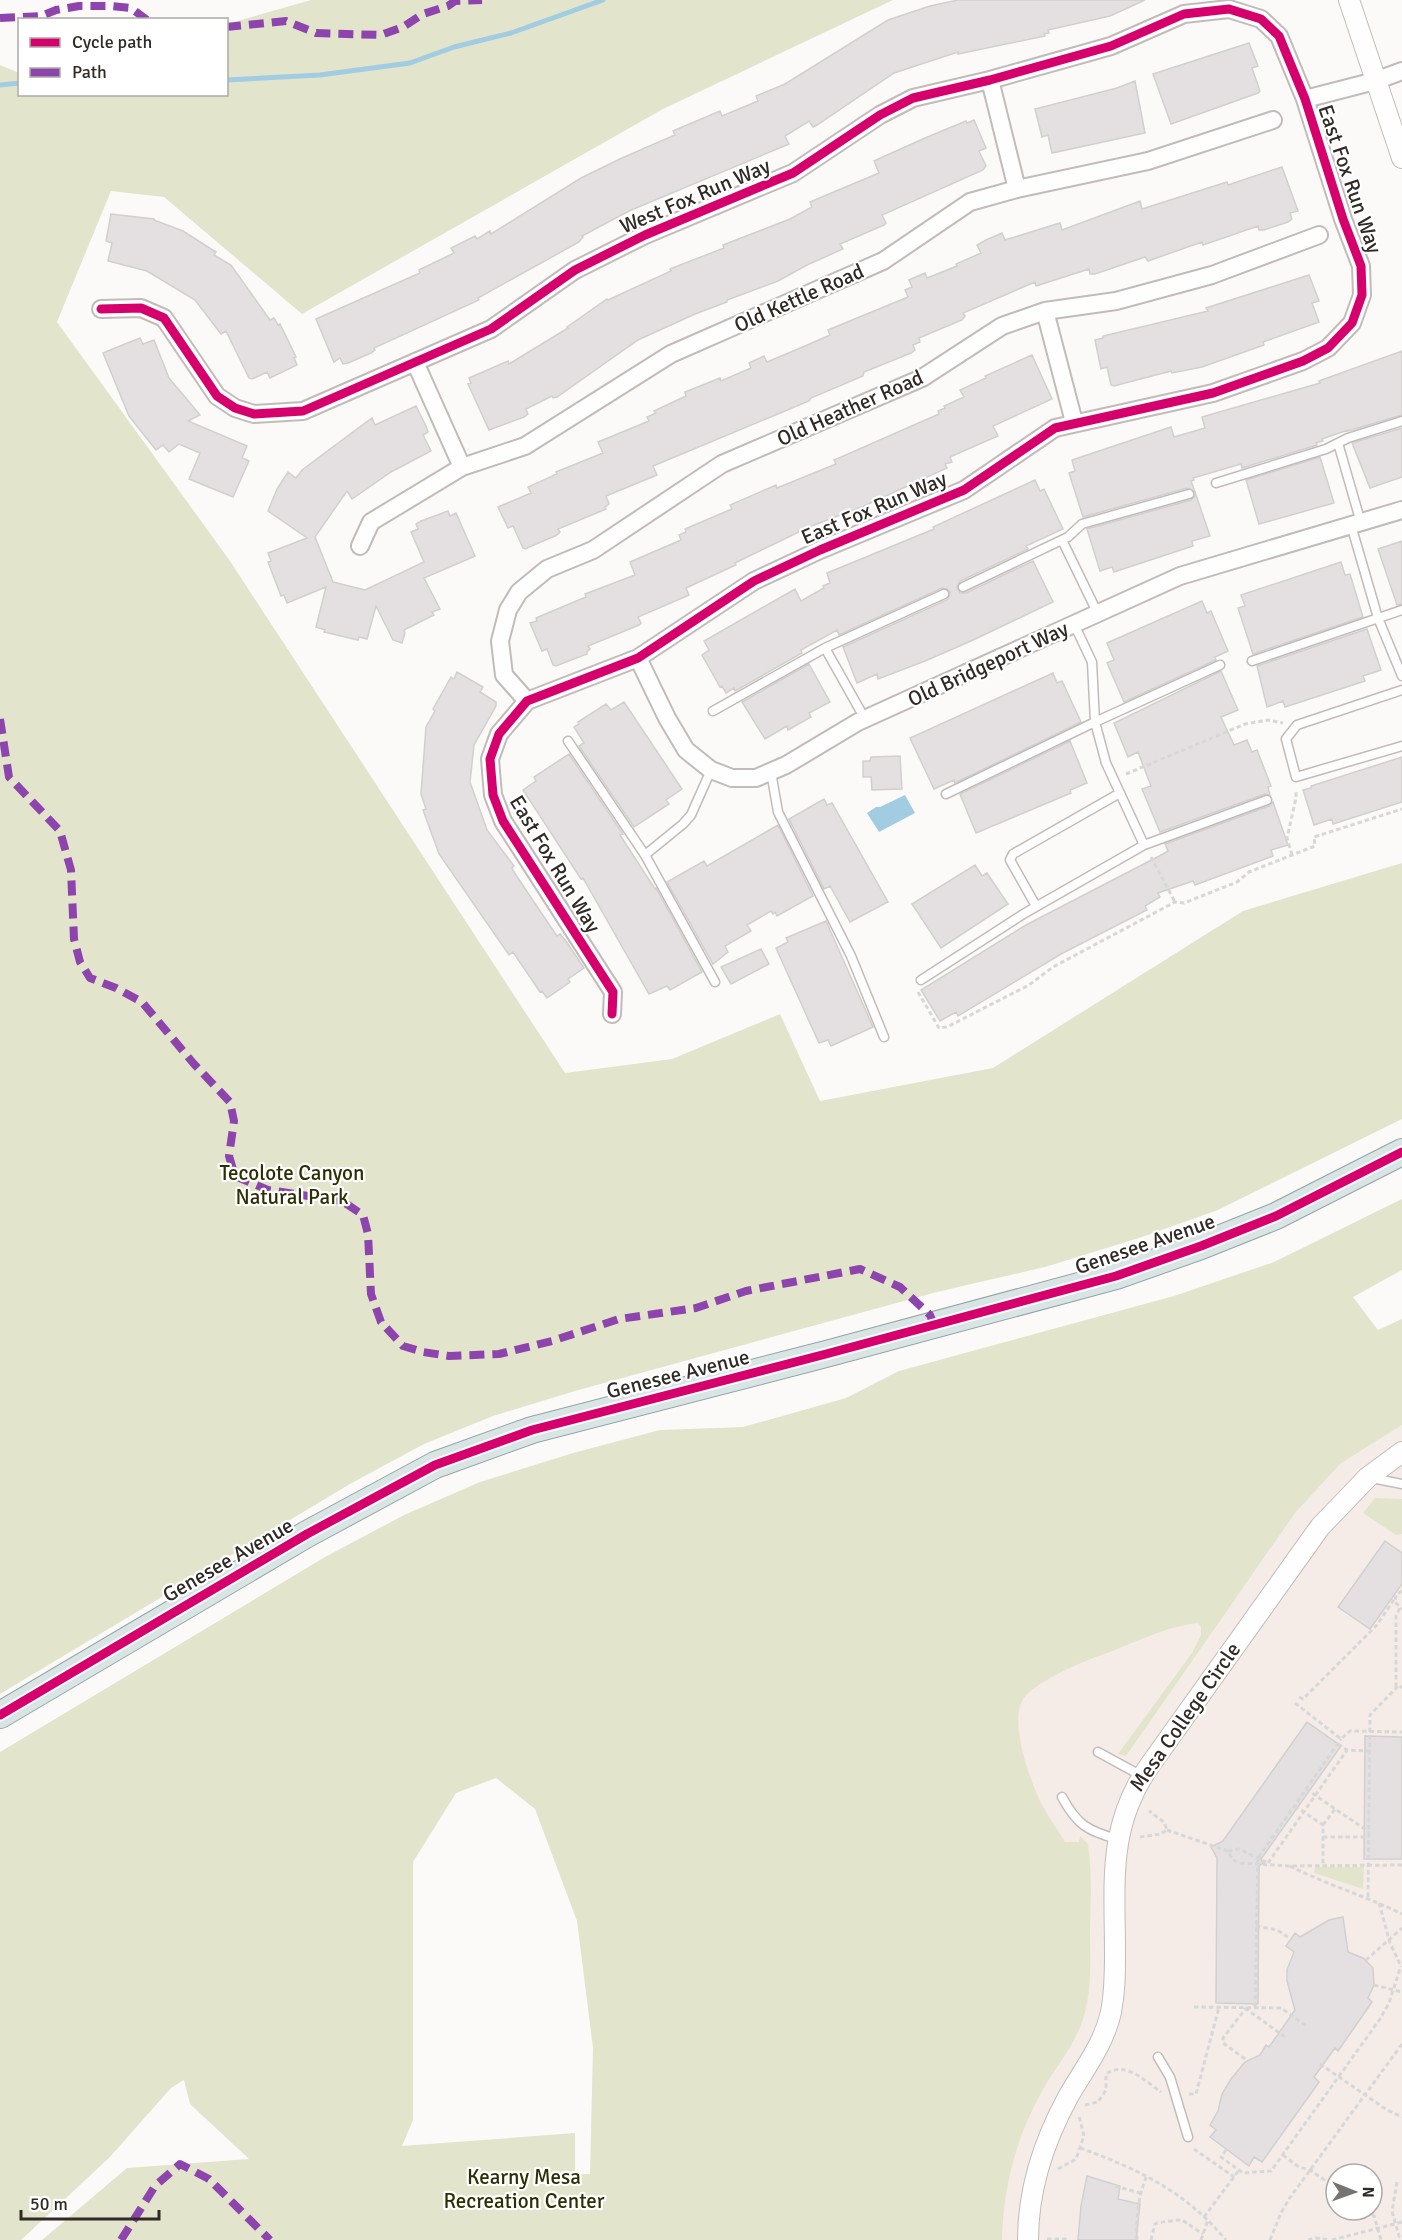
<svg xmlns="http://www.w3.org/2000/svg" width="1402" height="2240" font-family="Signika,sans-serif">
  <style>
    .built { fill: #f5ece8; fill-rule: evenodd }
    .green { fill: #e2e5cb; fill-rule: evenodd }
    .water { fill: #a2cce2 }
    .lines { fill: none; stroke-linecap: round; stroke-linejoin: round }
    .stream { stroke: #a2cce2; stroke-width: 5 }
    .building { fill: #e4e0e1; stroke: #d2cfcf; stroke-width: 1.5 }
    .service-casing { stroke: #c1bcba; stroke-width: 11 }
    .minor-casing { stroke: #c1bcba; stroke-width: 20 }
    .tertiary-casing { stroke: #c1bcba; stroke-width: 22 }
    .primary-casing { stroke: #94a5a6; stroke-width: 28 }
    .path { stroke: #d8d7d7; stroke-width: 3; stroke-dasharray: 4.5 3; stroke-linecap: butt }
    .service { stroke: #fffefe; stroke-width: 8 }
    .minor { stroke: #fffefe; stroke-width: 16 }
    .tertiary { stroke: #fffefe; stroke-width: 20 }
    .primary { stroke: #d9e4e5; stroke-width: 26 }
    .quiet { stroke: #8e44ad; stroke-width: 8; stroke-dasharray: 15 8; stroke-linecap: butt }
    .cycleway-casing { stroke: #fff; stroke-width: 13 }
    .cycleway { stroke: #d6006c; stroke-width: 9 }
    .labels { text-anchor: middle; stroke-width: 4.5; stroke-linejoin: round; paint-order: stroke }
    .street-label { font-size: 21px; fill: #302a26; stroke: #fff }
    .park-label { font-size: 21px; fill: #2c2f02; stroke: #fff }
  </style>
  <rect width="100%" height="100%" fill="#fcfaf9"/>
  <!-- built -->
  <path class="built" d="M1402 1425V2240H1000L1043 1831 1006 1731 1012 1700 1340 1464ZM1336 2174H1372V2210H1336Z"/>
  <!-- green -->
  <path class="green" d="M311 0H893L663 109 302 314 164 197 111 191 57 322 230 561 565 1073 672 1059 780 1014 820 1101 993 1068 1243 911 1402 863V1119L1218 1210 1139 1238 1045 1267 937 1292 575 1391 493 1416 424 1444 350 1484 0 1694V65L19 73 20 94H226L227 24Z
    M1402 1199V1270L1353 1297 1378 1330 1402 1319V1425L1340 1464 1295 1513 1126 1756 1118 1754 1192 1653 1201 1635V1627L1198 1623C1167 1626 1136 1642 1107 1653 1086 1660 1036 1681 1024 1698 1008 1721 1030 1780 1041 1803 1048 1816 1057 1829 1065 1842H1079L1080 1836 1088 1844C1092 1871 1091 1899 1090 1926 1090 1959 1093 1993 1081 2025 1072 2048 1056 2067 1044 2088 1017 2134 1003 2187 1002 2240H42L127 2168 249 2159 190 2104 184 2080 171 2088 109 2158 21 2240H0V1752L325 1557 404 1515 480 1482 573 1453 660 1430 743 1427 846 1398 899 1371 1174 1296 1274 1262ZM496 1778 535 1809 577 1921 593 2048 590 2174H575V2133L402 2146 413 2120V1862L456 1793Z
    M1375 1498 1402 1499V1534L1396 1535 1363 1513Z
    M1315 1867H1364L1363 1889 1314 1873Z"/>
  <!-- water -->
  <path class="water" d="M905 795 915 813 879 832 867 813 876 807H880Z"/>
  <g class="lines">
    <!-- stream -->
    <path class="stream" d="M226 80 320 75 410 63 454 47 511 33 603 0
      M0 85 20 83"/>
  </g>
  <!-- building -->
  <path class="building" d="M958 0H1145L1110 16 1048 30 1049 33 1044 34 1045 36 958 54V52L894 73 817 125 813 127 809 121 785 136 789 144 629 211 582 236 583 237 579 242 478 298 479 300 374 348 375 350 371 353 348 363 343 364 340 358 334 362 316 319 420 273 419 270 454 253 451 248 475 236 477 239 490 231 491 234 581 178 622 158 675 135 673 131 720 111 722 116 758 101 756 96 785 84 888 20 930 6Z
    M1249 43 1258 66 1252 68 1260 91 1258 93 1171 124 1153 74Z
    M1135 81 1145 133 1052 153 1048 135 1042 137 1035 109 1117 88Z
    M974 120 986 148 979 151 986 166 983 170 882 215 886 223 884 225 840 244 843 249 807 265 778 281 727 300V302L695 314 638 340 557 397 553 398 552 396 526 409 528 414 524 417 489 430 468 384 471 383 469 378 508 361 509 364 568 328 567 327 607 299 608 300 671 271 670 269 724 248 723 245 790 219 812 207 810 202 879 173 874 161 925 138 966 121 967 123Z
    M1282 167 1298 211 1290 213 1292 219 1288 222 1264 230H1259L1258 226 1203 245 1202 242 1148 261 1145 257 1095 274H1090L1089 269 1036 286 1035 282 963 313 965 316 962 320 919 338 920 342 913 345 915 350 911 353 864 372 863 376 811 398 809 401 653 466 657 475 606 496 609 504 605 507 606 509 558 529 560 532 557 535 525 549 523 548 513 526 508 528 498 507 531 493 528 487 557 474 556 472 603 453 598 442 649 421 647 417 656 413 654 411 686 396 685 392 720 378 721 381 751 368 749 363 764 356 767 362 805 346 830 335 828 330 908 297 905 290 912 287 909 280 925 273 927 278 957 266 956 264 981 253 977 245 986 240 1002 233 1005 240 1060 223 1062 230 1140 201 1142 209 1227 182 1228 185Z
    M111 214 154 219V220L183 231 216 252 214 255 231 265 270 320 274 318 278 325 280 324 296 357 294 358 297 365 270 378 267 372 252 379 249 378 226 331 221 334 195 300 147 271 108 261 112 243 106 241Z
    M1309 275 1319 301 1312 303 1319 322 1263 342 1264 345 1202 367 1172 373 1171 371 1114 386 1111 385 1107 367 1101 369 1095 340 1103 338V336L1208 311 1206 308Z
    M140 338 143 344 154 340 169 378 200 415 188 421 247 446 242 458 249 461 233 497 189 479 200 453 179 444 169 452 163 445 156 450 129 416 103 353Z
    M1402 351V415L1348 431V430L1322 439 1323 441 1316 443 1317 445 1242 468 1241 464 1193 478 1194 480 1191 481 1195 492 1187 488 1083 517 1069 473 1075 471 1072 460 1171 427 1174 437 1205 428 1202 417 1320 383 1319 381Z
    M1032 355 1052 399 993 426 998 436 950 457 952 462 945 464 947 468 864 506 809 527 739 561 735 563 736 565 686 588 689 595 638 617 641 623 639 625 588 646 590 649 587 652V654L556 666 553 665 547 649 542 651 530 623 537 621 536 618 581 599 586 597 585 594 635 575 630 562 681 540 679 535 686 532 685 529 732 509 730 505 776 485 777 488 836 464 834 460 939 414 938 411 945 408 944 406 964 397 960 390 986 378 985 376Z
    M416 406 426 426 428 432 423 435 431 451 391 472 352 499 347 491 315 537 333 582 365 590 424 562 411 532 418 529 416 524 421 521 448 511 450 516 456 513 475 556 424 578 440 609 432 612 434 615 404 630 405 633 402 643 393 640 376 606 367 639 359 637 358 640 324 632 325 630 316 627 326 587 287 603 284 595 281 596 268 562 271 561 268 553 307 538 268 511 277 489 288 472 296 478 302 470 372 418 375 425Z
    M1402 428V477L1370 488 1352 443Z
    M1320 457 1334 503 1259 524 1246 480Z
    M1035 480 1040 491 1044 489 1063 529 1026 546 1028 549 960 581 957 587 960 593H966L1033 561 1053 602 971 641 925 661 878 679 877 674 857 683 843 647 947 600 949 597 950 592 947 589 942 588 839 635 837 630 801 650 802 653 735 691 734 688 726 693 722 686 720 687 702 655 709 650 704 641 795 589 801 601 824 588 823 586 830 583 827 573 934 529 933 527Z
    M1195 492 1210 536 1192 541 1193 546 1114 572 1112 567 1100 571 1087 529 1191 500 1195 496Z
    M1402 541V604L1397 605 1378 549Z
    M1341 562 1345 575 1350 574 1363 617 1253 654 1238 608 1245 606 1241 595Z
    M1202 601 1207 613 1211 611 1228 651 1215 657 1216 660 1124 702 1107 663 1114 660 1107 643Z
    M1367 629 1381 670 1363 676 1365 681 1285 707 1283 701 1267 707 1257 666Z
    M809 664 830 702 809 713 811 717 788 730 787 726 765 739 742 702Z
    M1221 671 1238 710 1221 717 1234 745 1247 740 1252 752 1257 750 1271 786 1268 787 1270 795 1265 794 1160 832 1142 789 1151 786 1138 752 1128 757 1114 723Z
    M457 672 483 687 480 692 496 702V706L474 745 470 782 487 830 514 866 512 868 514 872 540 911 557 936 560 934 566 941 584 968 568 979 570 982 547 998 542 991 540 992 513 952 509 955 439 854 423 810 426 809 421 794 426 727 435 711 433 709 451 677 454 679Z
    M1053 673 1057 683 1062 681 1081 722 955 783 954 780 934 789 910 738Z
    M624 702 682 789 666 800 669 804 634 827 579 746 584 743 574 727 579 724 578 722 606 704 611 710Z
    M1070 741 1087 783 1070 790 1071 793 976 833 960 794Z
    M569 754 623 834 620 835 655 889 656 888 702 972 670 990 667 986 649 994 583 878 581 879 523 790 536 781 534 777Z
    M900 756 902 789 872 790 871 777H863V761H870L871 757Z
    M1402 757V802L1333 824 1332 819 1314 825 1303 790 1311 788V786Z
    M824 799 827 805 832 803 888 902 850 922 830 886 824 889 789 819Z
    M1273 802 1288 845 1271 850 1273 856 1195 885 1193 881 1158 893 1160 897 1145 906 1147 910 1061 954 958 1016 956 1012 940 1021 921 990 1026 925 1163 854 1168 851 1165 844 1269 806Z
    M778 825 813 896 777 916 775 912 773 914 771 911 747 925 751 931 725 946 728 952 713 964 667 882 704 861 707 866Z
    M975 865 982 876 987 873 1008 904 941 948 912 904Z
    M826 921 873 1027 831 1046 828 1040 819 1043 776 948 788 942 786 938Z
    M761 949 769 964 731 984 721 967Z
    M1385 1541 1402 1553V1584L1370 1629 1338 1607Z
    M1307 1722 1341 1746 1261 1859 1263 1863 1259 1866 1258 2004 1216 2003 1217 1858 1211 1847 1223 1841Z
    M1365 1736 1402 1737V1859H1364Z
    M1343 1917 1348 1952 1363 1958 1373 1968 1374 1985 1368 1998 1372 2002 1338 2051 1335 2048 1314 2077 1319 2082 1262 2162 1254 2157 1249 2166 1210 2137 1216 2130 1210 2125 1218 2111 1222 2094 1231 2079 1245 2062 1260 2055 1266 2045 1269 2047 1295 2010 1287 1981V1970L1294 1952 1286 1946 1295 1933 1300 1937 1329 1920Z
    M1087 2176 1120 2186 1118 2199 1140 2204 1136 2240H1078L1081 2206Z"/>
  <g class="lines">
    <defs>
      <path id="service" d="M1338 443 1361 523
        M1216 483 1326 449 1348 438 1402 421
        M1351 525 1378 618 1402 676
        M1062 540 1098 614
        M963 587 1068 537 1082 524 1189 494
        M1074 624 1092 662 1095 722 1106 763 1144 845
        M825 648 865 719
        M1252 661 1402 610
        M1402 690 1297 725 1286 739 1296 777 1402 746
        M713 711 825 648 944 594
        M568 741 645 855 715 982
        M771 772 778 812 851 956 884 1037
        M946 794 1095 722 1220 665
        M645 855 683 824 691 815 711 770
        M1036 906 1010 860 1013 854 1120 793
        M921 980 1025 913 1144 845 1267 800
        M1372 1478 1402 1484
        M1098 1752 1142 1776
        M1062 1797C1077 1825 1088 1831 1117 1839
        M1158 2057 1170 2077 1188 2137"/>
      <path id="minor" d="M990 80 1017 189
        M1305 99 1375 81 1402 71
        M101 309 141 308 164 318 217 396 235 408 254 414 303 411 491 329 575 270 645 235 793 173 880 115 913 98 990 80 1111 46 1184 14 1229 9 1261 19 1279 36 1305 99 1343 219 1361 266 1362 295 1352 323 1328 348 1303 361 1213 393 1055 428 964 490 820 550 754 581 638 658 527 701 499 734 490 759 493 795 503 821 613 992 612 1014
        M1045 311 1074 422
        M415 362 462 467
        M360 546 371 522 462 467 525 446 671 354 883 261 970 202 1017 189 1148 161 1273 120
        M638 658 667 718 686 750 711 770 732 778H756L786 765 858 722 1180 576 1402 510
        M527 701 504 675 500 641 508 610 519 592 547 569 593 550 722 464 922 378 1002 326 1045 311 1116 301 1212 275 1319 235"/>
      <path id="tertiary" d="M1349 0 1402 158
        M1028 2240C1028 2190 1044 2141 1068 2097 1084 2069 1104 2044 1111 2012 1115 1992 1115 1973 1115 1953 1115 1882 1107 1826 1150 1765L1320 1527 1368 1477 1402 1452"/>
      <path id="primary" d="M0 1715 307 1534 435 1465 532 1430 826 1354 1116 1276 1201 1246 1276 1216 1402 1152"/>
    </defs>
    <!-- service casing -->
    <use href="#service" class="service-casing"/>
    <!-- minor casing -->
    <use href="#minor" class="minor-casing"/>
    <!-- tertiary casing -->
    <use href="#tertiary" class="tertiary-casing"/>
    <!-- primary casing -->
    <use href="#primary" class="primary-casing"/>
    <!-- path -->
    <path class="path" d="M1126 774 1245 724 1268 720 1283 723
      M1292 855 1287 838 1296 798V790
      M1151 857 1175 902
      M918 992 939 1028 947 1027 1029 985 1053 967 1175 902 1184 903 1237 882 1249 872 1315 846 1314 837 1402 809
      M1402 1591 1396 1595 1395 1602 1402 1609
      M1396 1687V1616L1400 1608
      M1299 1697 1303 1699 1377 1625 1395 1598
      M1295 1703 1341 1739 1350 1731 1402 1732
      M1338 1744 1347 1750 1370 1751
      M1306 1789 1369 1832
      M1295 1806 1323 1825V1864
      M1323 1825 1335 1809
      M1167 1830 1228 1851 1233 1860 1241 1863 1289 1866 1402 1865
      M1140 1837 1161 1834 1167 1830 1164 1822 1149 1811
      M1323 1837H1369
      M1228 1851 1239 1849 1266 1862
      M1268 1863 1347 1750
      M1290 1866C1327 1885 1366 1896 1402 1914
      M1368 1897 1370 1715 1399 1685 1402 1688
      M1379 1903 1390 1943 1401 1966
      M1256 1926 1277 1930 1291 1939
      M1366 1960 1402 1928
      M1374 1985 1402 1992
      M1194 2007 1281 2008 1308 2027
      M1255 2007 1258 1858 1341 1739
      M1245 2008 1285 2037
      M1245 2059 1223 2043V2038L1246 2008
      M1320 2064 1387 2110 1402 2117
      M1189 2094H1196L1219 2007
      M1085 2105 1098 2102 1106 2090V2074C1125 2060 1145 2081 1161 2092
      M1080 2148C1138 2169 1185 2191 1226 2240
      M1194 2149 1234 2177
      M1226 2150 1221 2157 1243 2173 1271 2171 1380 2019 1389 2003 1401 1966
      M1283 2155 1299 2167 1310 2170 1336 2188
      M1058 2169 1076 2159 1084 2136 1079 2116
      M1397 2182 1392 2211 1399 2236 1402 2239
      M1115 2186 1140 2193
      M1366 2210 1374 2216 1381 2240
      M1204 2217 1239 2170
      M1047 2239H1068
      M1137 2240C1136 2217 1138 2197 1147 2175
      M1151 2240 1155 2224C1159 2222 1176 2220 1182 2220L1203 2234
      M1201 2240 1208 2220
      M1270 2240 1281 2213 1289 2199 1402 2044
      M1308 2240 1316 2238 1330 2240
      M1332 2240 1402 2222"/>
    <!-- service -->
    <use href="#service" class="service"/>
    <!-- minor -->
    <use href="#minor" class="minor"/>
    <!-- tertiary -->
    <use href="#tertiary" class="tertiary"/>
    <!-- primary -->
    <use href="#primary" class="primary"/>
    <!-- quiet -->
    <path class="quiet" d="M0 18 41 16 56 10 79 6H110L131 8 147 20
      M226 27 286 21 316 33 381 35 403 27 423 14 448 6 455 1 482 0
      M0 719 9 777 60 831 71 870 74 939 80 962 90 978 116 988 142 1002 194 1064 230 1102 234 1121 229 1156 235 1176 268 1190 342 1201 363 1215 368 1234 371 1294 381 1322 403 1346 423 1352 449 1356 499 1354 552 1341 619 1319 696 1308 746 1291 860 1269 900 1287 930 1315 934 1325
      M121 2240 155 2186 180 2164 209 2179 270 2240"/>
    <defs>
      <path id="cycleway" d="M101 309 141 308 164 318 217 396 235 408 254 414 303 411 491 329 575 270 645 235 793 173 880 115 913 98 990 80 1111 46 1184 14 1229 9 1261 19 1279 36 1305 99 1343 219 1361 266 1362 295 1352 323 1328 348 1303 361 1213 393 1055 428 964 490 820 550 754 581 638 658 527 701 499 734 490 759 493 795 503 821 613 992 612 1014
        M0 1715 307 1534 435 1465 532 1430 826 1354 1116 1276 1201 1246 1276 1216 1402 1152"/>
    </defs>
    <!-- cycleway casing -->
    <use href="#cycleway" class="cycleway-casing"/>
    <!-- cycleway -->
    <use href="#cycleway" class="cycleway"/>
  </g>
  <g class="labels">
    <!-- street labels -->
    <g class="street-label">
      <text transform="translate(1350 179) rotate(71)" y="7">East Fox Run Way</text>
      <text transform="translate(695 196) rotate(-23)" y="7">West Fox Run Way</text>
      <text transform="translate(799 298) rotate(-24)" y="7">Old Kettle Road</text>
      <text transform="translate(850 408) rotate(-24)" y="7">Old Heather Road</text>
      <text transform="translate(874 508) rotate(-23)" y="7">East Fox Run Way</text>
      <text transform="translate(988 664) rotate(-25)" y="7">Old Bridgeport Way</text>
      <text transform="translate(555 864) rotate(59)" y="7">East Fox Run Way</text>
      <text transform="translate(1145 1244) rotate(-19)" y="7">Genesee Avenue</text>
      <text transform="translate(678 1374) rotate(-14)" y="7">Genesee Avenue</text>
      <text transform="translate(228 1560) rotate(-30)" y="7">Genesee Avenue</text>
      <text transform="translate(1185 1717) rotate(-55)" y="7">Mesa College Circle</text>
    </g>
    <!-- park labels -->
    <g class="park-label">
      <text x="292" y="1180">Tecolote Canyon<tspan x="292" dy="24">Natural Park</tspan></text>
      <text x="524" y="2184">Kearny Mesa<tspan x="524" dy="24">Recreation Center</tspan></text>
    </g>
  </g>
  <!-- legend -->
  <rect x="18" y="18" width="210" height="78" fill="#ffffff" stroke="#acaaa8" stroke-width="1.5"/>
  <rect x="30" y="38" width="30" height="9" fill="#d6006c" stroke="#acaaa8" stroke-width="1.5"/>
  <text x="72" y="48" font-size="18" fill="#302a26">Cycle path</text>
  <rect x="30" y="68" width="30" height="9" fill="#8e44ad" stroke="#acaaa8" stroke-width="1.5"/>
  <text x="72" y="78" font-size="18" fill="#302a26">Path</text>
  <!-- north arrow -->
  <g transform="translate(1354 2192) rotate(91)"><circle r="28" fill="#ffffff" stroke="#acaaa8" stroke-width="1.5"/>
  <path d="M0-4.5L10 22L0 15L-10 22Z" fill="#777370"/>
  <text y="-9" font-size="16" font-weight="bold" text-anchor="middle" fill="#302a26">N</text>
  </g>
  <!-- scale -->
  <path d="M21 2210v9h138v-9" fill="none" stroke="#302a26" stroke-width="3"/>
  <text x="30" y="2210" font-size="18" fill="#302a26" stroke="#ffffff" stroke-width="4.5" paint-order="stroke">50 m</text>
</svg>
